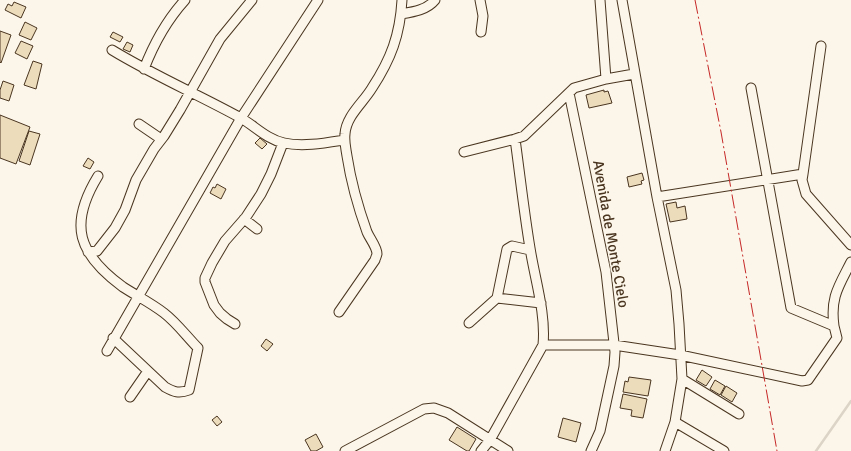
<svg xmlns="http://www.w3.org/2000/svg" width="851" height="451" font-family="Signika,sans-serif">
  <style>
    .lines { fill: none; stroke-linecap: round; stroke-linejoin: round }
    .stream { stroke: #dcd4c6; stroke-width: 2.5 }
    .building { fill: #ecdcbc; stroke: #4a3520 }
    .minor-casing { stroke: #4a3520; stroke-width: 11 }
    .minor { stroke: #fbf6e9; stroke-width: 9 }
    .power { stroke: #c62828; stroke-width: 1; stroke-dasharray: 14 3 2 3; stroke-linecap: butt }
    .labels { text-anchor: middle; stroke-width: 3; stroke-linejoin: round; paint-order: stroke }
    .street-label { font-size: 15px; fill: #4a3520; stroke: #fbf6e9 }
  </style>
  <rect width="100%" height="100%" fill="#fbf6e9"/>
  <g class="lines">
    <!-- stream -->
    <path class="stream" d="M816 451 851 401"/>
  </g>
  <!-- building -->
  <path class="building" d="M14 2 26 7 21 18 5 10 8 4 12 6Z
    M25 22 37 28 31 40 19 35Z
    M0 31 11 35 1 63 0 62Z
    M113 32 123 37 120 42 110 37Z
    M21 41 33 46 27 59 15 53Z
    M127 42 133 45 130 52 123 49Z
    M33 61 42 64 36 89 24 85Z
    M3 81 14 85 9 101 0 98V90Z
    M604 90V92L608 91 612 103 589 108 586 95Z
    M0 115 30 127 16 164 0 158Z
    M29 131 40 134 30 165 19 161Z
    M260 138 267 144 262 149 255 143Z
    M88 158 94 162 90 169 83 166Z
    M642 173 644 180 641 181 642 184 629 187 627 177Z
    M217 184 226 189 221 199 210 193 213 187 215 188Z
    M676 202 677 208 685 206 687 219 670 222 666 204Z
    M266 339 273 344 267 351 261 346Z
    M702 370 712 377 706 386 696 380Z
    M629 377 651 380 648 396 623 392 625 381 628 382Z
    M715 380 725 386 720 395 710 389Z
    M726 386 737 393 732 402 721 395Z
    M623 394 647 399 643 418 631 416 632 410 620 408Z
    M217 416 222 422 217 426 212 420Z
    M563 418 581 423 576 442 558 437Z
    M457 427 476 439 469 451H467L449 440Z
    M316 434 323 447 316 451H311L305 440Z"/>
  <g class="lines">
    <defs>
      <path id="minor" d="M480 0 483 16 481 32
        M600 0 606 79
        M622 0 657 197 676 290 679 324 682 379 675 422 665 451
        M401 14C413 12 427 10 435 0
        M112 50C153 75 197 94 239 117 254 125 266 139 284 143 303 147 325 143 344 140
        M144 69C154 43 166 21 185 0
        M569 93 606 272 615 352 614 366 600 431 591 451
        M139 124 161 139
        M464 152 515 139 524 136 574 88 606 79 634 74
        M803 174 802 180 806 194 851 245
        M98 176C68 225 78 254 123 287 137 296 151 303 164 313 177 323 187 337 198 348L189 390C179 394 174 392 165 387L113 338
        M657 197 803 174 821 46
        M244 219 257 229
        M88 252 97 251 115 228 125 210 136 180 154 149 164 136 180 110 220 39 252 0
        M497 298 541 303
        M339 312 375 260C375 259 377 255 377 254 377 247 370 239 367 232 358 207 351 182 347 156 346 149 344 142 345 134 346 116 363 103 372 88 391 59 400 35 402 0
        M469 323 497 298 507 249 512 246 530 250
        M235 324 227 319 220 313 214 305 205 282V278L212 263 225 241 246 217 261 194 271 174 283 143
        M834 326C830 297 839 286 851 262
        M543 345H614L680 355 802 381 808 380 837 338 834 326 791 308 751 88
        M107 351 241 118 318 0
        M682 379 739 414
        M130 397 148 371
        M675 422 724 451
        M345 451 424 409 434 408 448 413 508 451
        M481 451 490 440 543 345C546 313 535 280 530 248 524 212 520 175 515 139"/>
    </defs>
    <!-- minor casing -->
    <use href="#minor" class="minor-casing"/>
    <!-- minor -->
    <use href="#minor" class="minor"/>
    <!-- power -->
    <path class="power" d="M695 0 721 132 777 451"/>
  </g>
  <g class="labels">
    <!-- street labels -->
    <g class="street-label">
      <text transform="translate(611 234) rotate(80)" y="5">Avenida de Monte Cielo</text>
    </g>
  </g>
</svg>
